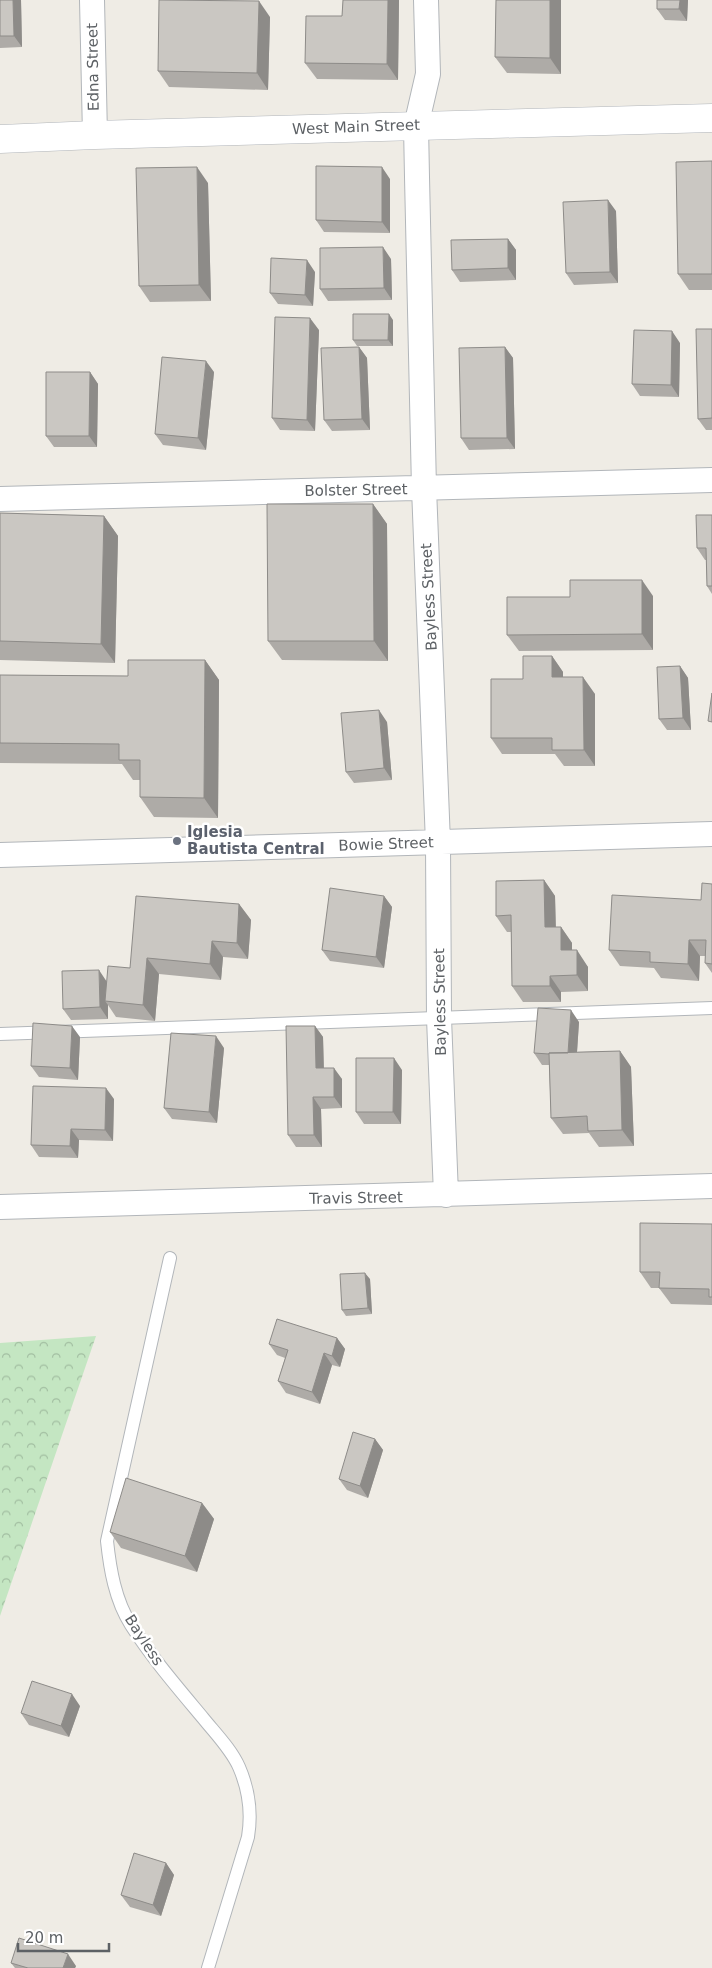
<svg xmlns="http://www.w3.org/2000/svg" width="712" height="1968" font-family="'DejaVu Sans',sans-serif">
  <style>
    .forest { fill: url(#forest-crowns) }
    .lines { fill: none; stroke-linecap: round; stroke-linejoin: round }
    .lane-casing { stroke: #b2b6ba; stroke-width: 14 }
    .street-casing { stroke: #b2b6ba; stroke-width: 26 }
    .secondary-casing { stroke: #b1b5ba; stroke-width: 29 }
    .lane { stroke: #fff; stroke-width: 12 }
    .street { stroke: #fff; stroke-width: 24 }
    .secondary { stroke: #fff; stroke-width: 28 }
    .wall { fill: #aeaba7 }
    .shaded-wall { fill: #8d8b88 }
    .building { fill: #cac7c2; stroke: #8d8b88 }
    .worship-dot { fill: #6b7280; stroke: #fff; stroke-width: 2 }
    .labels { text-anchor: middle; stroke-width: 5; stroke-linejoin: round; paint-order: stroke }
    .street-label { font-size: 15px; fill: #5d6165; stroke: #fff }
    .worship-label { font-size: 15px; font-weight: bold; fill: #5b616d; stroke: #fff; text-anchor: start }
  </style>
  <defs>
    <pattern id="forest-crowns" width="20" height="18" patternUnits="userSpaceOnUse" patternTransform="scale(1.25)"><rect width="20" height="18" fill="#c4e6c2"/><path d="M2 6a3 3 0 1 1 6 0M12 15a3 3 0 1 1 6 0" fill="none" stroke="#a2bea1"/></pattern>
  </defs>
  <rect width="100%" height="100%" fill="#efece5"/>
  <!-- forest -->
  <path class="forest" d="M96 1336 0 1616V1343Z"/>
  <g class="lines">
    <defs>
      <path id="lane" d="M0 1034 712 1008
        M170 1258 107 1541C110 1569 115 1600 131 1625 152 1658 178 1688 203 1718 215 1733 231 1749 239 1767 249 1790 252 1813 248 1837L208 1968"/>
      <path id="street" d="M92 0 95 135
        M426 0 428 74 416 126 417 177 424 488 438 843 439 1018 446 1195
        M0 499 712 480
        M0 855 712 834
        M0 1207 712 1186"/>
      <path id="secondary" d="M0 139 95 135 712 118"/>
    </defs>
    <!-- lane casing -->
    <use href="#lane" class="lane-casing"/>
    <!-- street casing -->
    <use href="#street" class="street-casing"/>
    <!-- secondary casing -->
    <use href="#secondary" class="secondary-casing"/>
    <!-- lane -->
    <use href="#lane" class="lane"/>
    <!-- street -->
    <use href="#street" class="street"/>
    <!-- secondary -->
    <use href="#secondary" class="secondary"/>
  </g>
  <!-- wall -->
  <path class="wall" d="M0 0H21L22 47 0 48Z
    M343 0H399L398 80 317 79 305 63 342 16Z
    M496 0H561V74L507 73 495 57Z
    M688 0 687 21 665 20 657 9Z
    M270 17 268 90 169 87 158 71Z
    M712 161V290H689L678 274Z
    M390 179V233L324 232 316 220Z
    M208 183 211 301 150 302 139 286Z
    M616 211 618 283 574 285 566 273Z
    M508 239 516 250V280L460 282 452 270Z
    M391 259 392 300 328 301 320 289Z
    M315 272 313 306 278 304 270 293Z
    M393 320V346H357L353 340Z
    M712 329V430H706L698 419Z
    M319 330 315 431 280 430 272 418Z
    M680 343 679 397 640 396 632 384Z
    M359 347 367 358 370 430 332 431 324 420Z
    M505 347 513 358 515 449 469 450 461 438Z
    M90 372 98 384 97 447H54L46 436Z
    M214 372 206 450 163 445 155 434Z
    M373 504 387 524 388 661 282 660 268 641Z
    M0 513 104 516 118 536 115 663 0 660Z
    M712 515V594L707 586 706 560H705L697 548Z
    M653 596V650L519 651 507 635 570 597Z
    M552 656 563 672V677L595 694V766H564L555 754H502L491 738 523 679Z
    M205 660 219 680 218 818 154 817 140 797V780H133L122 764 0 763V675L128 676Z
    M680 666 688 678 691 730H667L659 719Z
    M387 722 392 780 354 783 346 772Z
    M544 880 555 896 556 927H561L572 943V950L588 967V991L561 992V1002H523L512 986 511 932H507L496 916Z
    M712 884V973L705 963V956H700L699 981 661 978 654 968 620 966 609 950 701 900Z
    M384 896 392 907 384 968 330 961 322 950Z
    M239 904 251 920 248 959 223 957 221 980 159 974 155 1021 116 1017 108 1005V1019L71 1020 63 1009 107 981 130 968Z
    M579 1022 577 1052 620 1051 631 1067 634 1146 599 1147 589 1133 563 1134 551 1118 549 1065H542L534 1053Z
    M315 1026 323 1037 324 1068 342 1079V1108L321 1109 322 1147H296L288 1135Z
    M80 1037 78 1080 39 1077 31 1066Z
    M224 1048 217 1123 172 1119 164 1108Z
    M402 1070 401 1124H364L356 1112Z
    M114 1099 113 1141 79 1140 78 1158 39 1157 31 1145Z
    M712 1224V1305L671 1304 659 1288H651L640 1272Z
    M370 1279 372 1314 346 1316 342 1310Z
    M337 1338 345 1349 340 1367 332 1365 320 1404 286 1393 278 1381 285 1358 277 1355 269 1344Z
    M375 1439 383 1450 368 1498 347 1490 339 1479Z
    M202 1503 214 1519 197 1572 121 1548 110 1532Z
    M80 1706 69 1737 29 1725 21 1713Z
    M166 1863 174 1875 161 1916 130 1907 121 1895Z
    M11 1963 76 1966 75 1968H15Z"/>
  <!-- shaded-wall -->
  <path class="shaded-wall" d="M13 0H21L22 47 14 36Z
    M388 0H399L398 80 387 64Z
    M550 0H561V74L550 58Z
    M680 0H688L687 21 679 9Z
    M259 1 270 17 268 90 257 73Z
    M197 167 208 183 211 301 199 285Z
    M382 167 390 179V233L382 222Z
    M608 200 616 211 618 283 610 272Z
    M508 239 516 250V280L508 268Z
    M383 247 391 259 392 300 384 288Z
    M307 260 315 272 313 306 305 295Z
    M389 314 393 320V346L388 340Z
    M310 318 319 330 315 431 307 420Z
    M672 331 680 343 679 397 671 385Z
    M359 347 367 358 370 430 362 419Z
    M505 347 513 358 515 449 507 438Z
    M206 361 214 372 206 450 198 438Z
    M90 372 98 384 97 447 89 436Z
    M373 504 387 524 388 661 374 641Z
    M104 516 118 536 115 663 101 644Z
    M642 580 653 596V650L642 634Z
    M552 656 563 672V693L552 677Z
    M205 660 219 680 218 818 204 798Z
    M680 666 688 678 691 730 683 718Z
    M583 677 595 694V766L584 750Z
    M379 710 387 722 392 780 384 768Z
    M544 880 555 896 556 943 545 927Z
    M384 896 392 907 384 968 376 957Z
    M239 904 251 920 248 959 237 943Z
    M561 927 572 943V967L561 950Z
    M689 940 700 956 699 981 688 964Z
    M212 941 223 957 221 980 210 964Z
    M577 950 588 967V991L577 975Z
    M147 958 159 974 155 1021 143 1005Z
    M99 970 107 982 105 1001 108 1005V1019L100 1007Z
    M550 976 561 992V1002L550 986Z
    M571 1010 579 1022 576 1067 568 1056Z
    M72 1026 80 1037 78 1080 70 1068Z
    M315 1026 323 1037 324 1080 316 1068Z
    M216 1036 224 1048 217 1123 209 1112Z
    M620 1051 631 1067 634 1146 622 1130Z
    M394 1058 402 1070 401 1124 393 1112Z
    M334 1068 342 1079V1108L334 1097Z
    M106 1088 114 1099 113 1141 105 1130Z
    M313 1097 321 1109 322 1147 314 1135Z
    M71 1129 79 1140 78 1158 70 1146Z
    M365 1273 370 1279 372 1314 368 1308Z
    M337 1338 345 1349 340 1367 332 1356Z
    M324 1353 332 1365 320 1404 312 1392Z
    M375 1439 383 1450 368 1498 360 1486Z
    M202 1503 214 1519 197 1572 185 1556Z
    M72 1694 80 1706 69 1737 61 1726Z
    M166 1863 174 1875 161 1916 153 1905Z
    M68 1954 76 1966 75 1968H63Z"/>
  <!-- building -->
  <path class="building" d="M0 0H13L14 36H0Z
    M159 0 259 1 257 73 158 71Z
    M343 0H388L387 64 305 63 306 16H342Z
    M496 0H550V58L495 57Z
    M657 0H680L679 9H657Z
    M712 161V274H678L676 162Z
    M316 166 382 167V222L316 220Z
    M197 167 199 285 139 286 136 168Z
    M608 200 610 272 566 273 563 202Z
    M508 239V268L452 270 451 240Z
    M383 247 384 288 320 289V248Z
    M271 258 307 260 305 295 270 293Z
    M353 314H389L388 340H353Z
    M275 317 310 318 307 420 272 418Z
    M696 329H712V418L698 419Z
    M634 330 672 331 671 385 632 384Z
    M359 347 362 419 324 420 321 348Z
    M505 347 507 438H461L459 348Z
    M162 357 206 361 198 438 155 434Z
    M46 372H90L89 436H46Z
    M267 504H373L374 641H268Z
    M0 513 104 516 101 644 0 641Z
    M696 515H712V586H707L706 548H697Z
    M570 580H642V634L507 635V597H570Z
    M523 656H552V677H583L584 750H552V738H491V679H523Z
    M128 660H205L204 798 140 797V760H119V744L0 743V675L128 676Z
    M680 666 683 718 659 719 657 667Z
    M712 693V722L708 721Z
    M379 710 384 768 346 772 341 713Z
    M544 880 545 927H561V950H577V975L550 976V986H512L511 915 496 916V881Z
    M702 883 712 884V964L705 963 706 940H689L688 964 650 962V952L609 950 612 895 701 900Z
    M330 888 384 896 376 957 322 950Z
    M136 896 239 904 237 943 212 941 210 964 147 958 143 1005 105 1001 108 966 130 968Z
    M99 970 100 1007 63 1009 62 971Z
    M538 1008 571 1010 568 1053H549V1054L534 1053Z
    M33 1023 72 1026 70 1068 31 1066Z
    M286 1026H315L316 1068H334V1097H313L314 1135H288Z
    M171 1033 216 1036 209 1112 164 1108Z
    M620 1051 622 1130 588 1131 587 1116 551 1118 549 1053Z
    M356 1058H394L393 1112H356Z
    M33 1086 106 1088 105 1130 71 1129 70 1146 31 1145Z
    M640 1223 712 1224V1297H709V1289L659 1288 660 1272H640Z
    M365 1273 368 1308 342 1310 340 1274Z
    M277 1319 337 1338 332 1356 324 1353 312 1392 278 1381 288 1350 269 1344Z
    M353 1432 375 1439 360 1486 339 1479Z
    M126 1478 202 1503 185 1556 110 1532Z
    M32 1681 72 1694 61 1726 21 1713Z
    M134 1853 166 1863 153 1905 121 1895Z
    M19 1938 68 1954 63 1968H28L11 1963Z"/>
  <!-- markers -->
  <circle class="worship-dot" cx="177" cy="841" r="5"/>
  <g class="labels">
    <!-- street labels -->
    <g class="street-label">
      <text transform="translate(93 67) rotate(-91)" y="5">Edna Street</text>
      <text transform="translate(356 127) rotate(-2)" y="5">West Main Street</text>
      <text transform="translate(356 490) rotate(-1)" y="5">Bolster Street</text>
      <text transform="translate(429 597) rotate(-93)" y="5">Bayless Street</text>
      <text transform="translate(386 844) rotate(-2)" y="5">Bowie Street</text>
      <text transform="translate(440 1002) rotate(-91)" y="5">Bayless Street</text>
      <text transform="translate(356 1198) rotate(-1)" y="5">Travis Street</text>
      <text transform="translate(144 1640) rotate(57)" y="5">Bayless</text>
    </g>
    <!-- worship labels -->
    <g class="worship-label">
      <text x="187" y="837">Iglesia<tspan x="187" dy="17">Bautista Central</tspan></text>
    </g>
  </g>
  <!-- scale -->
  <path d="M18 1943v8h91v-8" fill="none" stroke="#5d6165" stroke-width="2.5"/>
  <text x="25" y="1943" font-size="15" fill="#5d6165" stroke="#ffffff" stroke-width="4" paint-order="stroke">20 m</text>
</svg>
